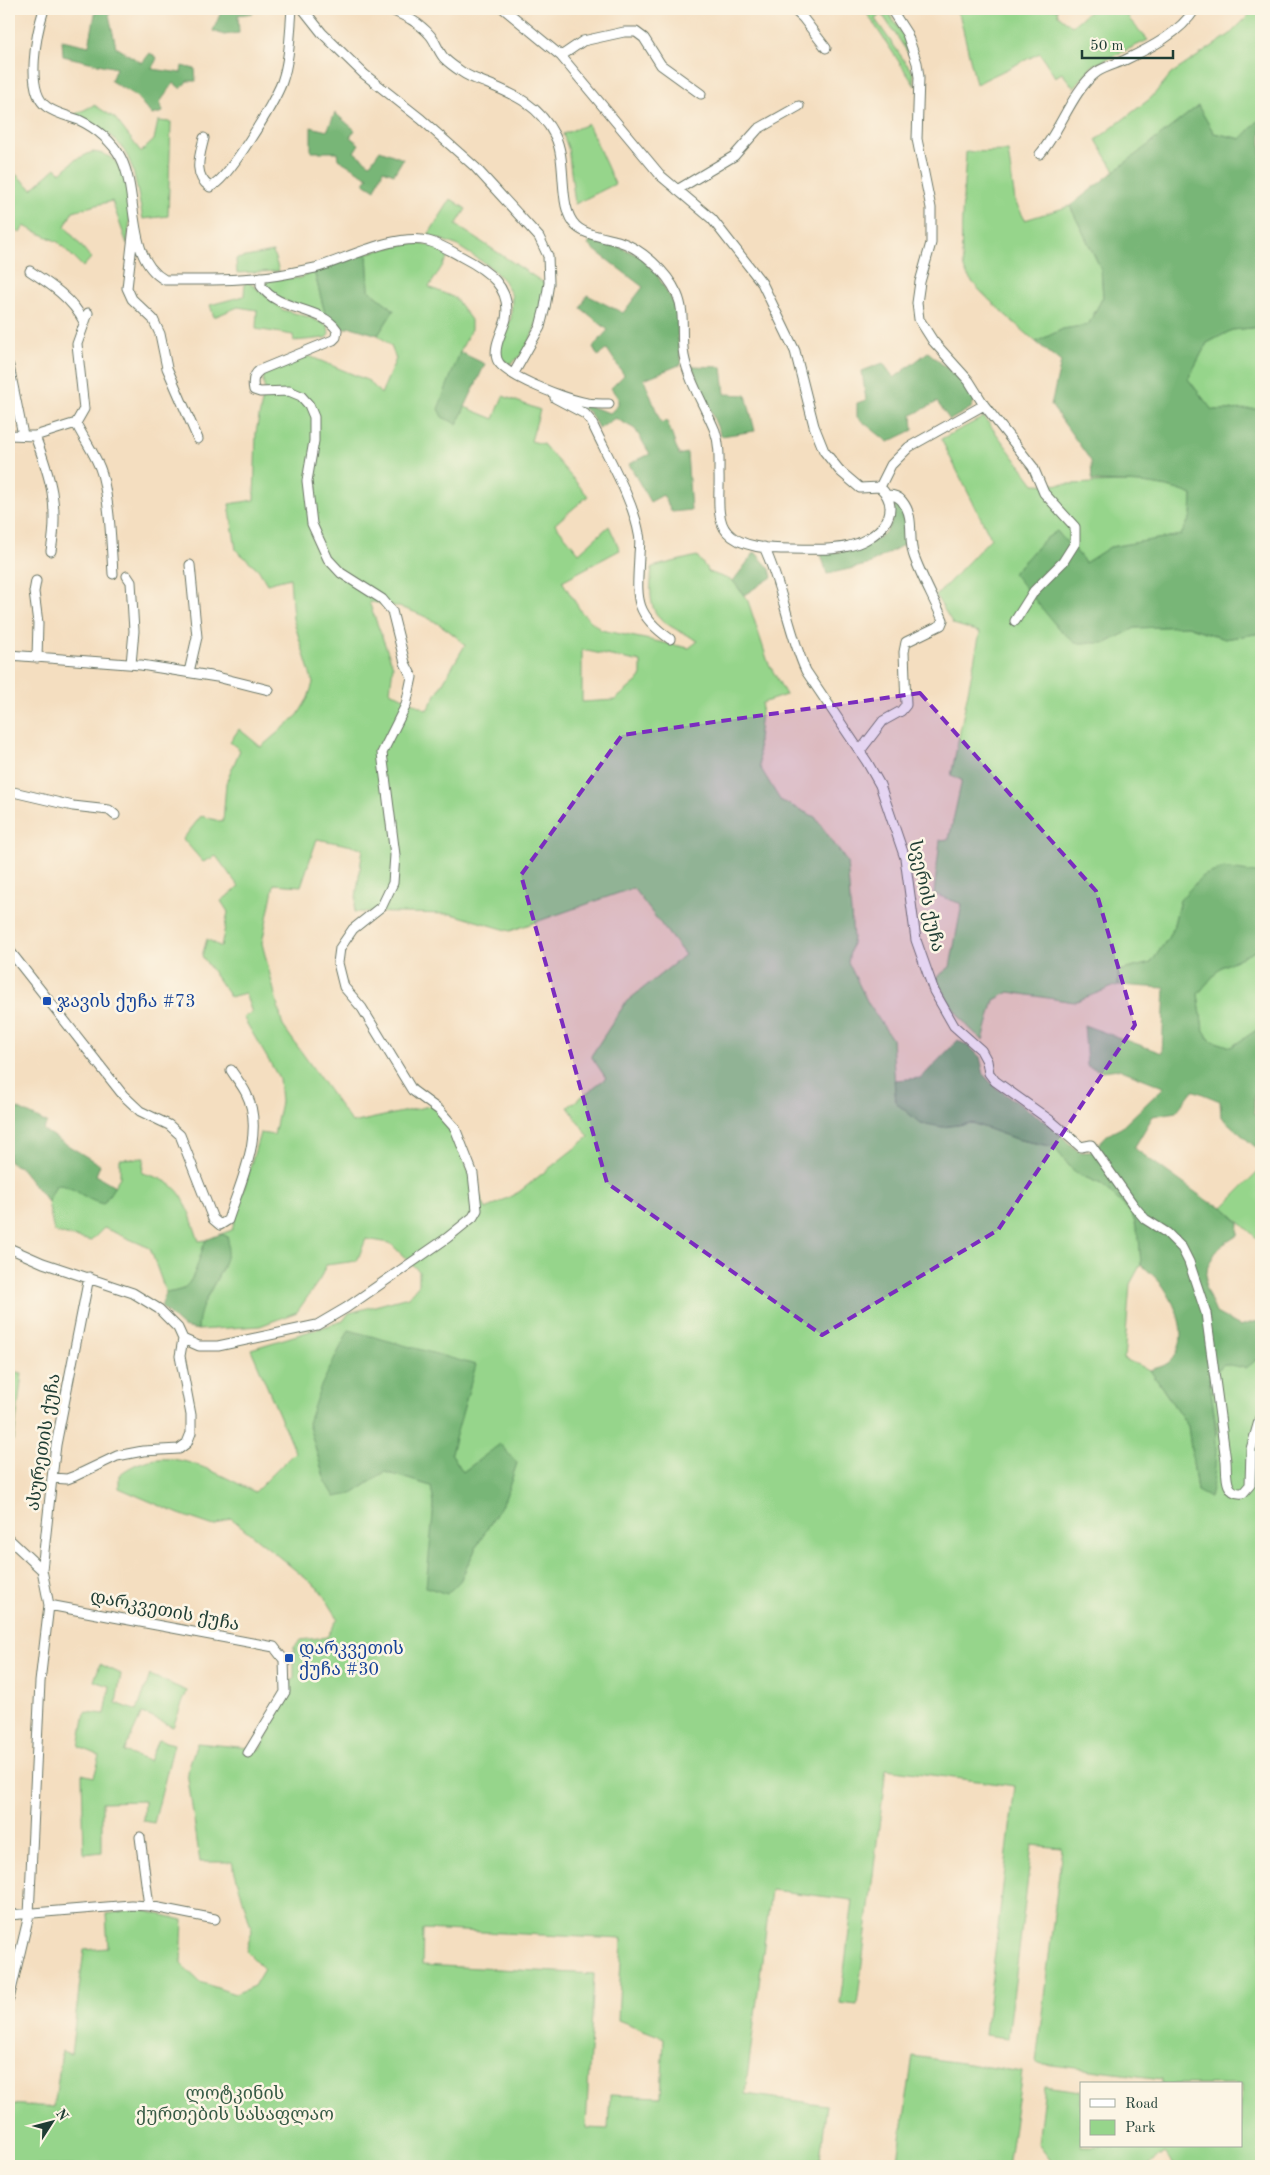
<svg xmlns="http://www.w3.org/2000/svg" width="1270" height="2175" font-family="'Old Standard TT','Noto Serif Georgian',serif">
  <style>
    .green { fill: #96d58b; stroke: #5a8960; fill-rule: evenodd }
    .forest { fill: #78b677; stroke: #4c7a56 }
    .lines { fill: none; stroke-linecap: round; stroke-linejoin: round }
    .street-casing { stroke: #6a7565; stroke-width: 11 }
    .street { stroke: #fff; stroke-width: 9 }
    .marked { fill: #7b2cbf; fill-opacity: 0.2; stroke: #7b2cbf; stroke-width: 4; stroke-dasharray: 10 6; stroke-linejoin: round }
    .transit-dot { fill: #1a4fb4; stroke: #fcf5e5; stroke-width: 2 }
    .labels { text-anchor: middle; stroke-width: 5; stroke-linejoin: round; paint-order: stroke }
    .street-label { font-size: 18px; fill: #1f3d34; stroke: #fcf5e5 }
    .transit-label { font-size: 18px; fill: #164399; stroke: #fcf5e5; text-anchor: start }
    .park-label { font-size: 18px; fill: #375b45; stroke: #fcf5e5 }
  </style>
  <rect width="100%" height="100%" fill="#fcf5e5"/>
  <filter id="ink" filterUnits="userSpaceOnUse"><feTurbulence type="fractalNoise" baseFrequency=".02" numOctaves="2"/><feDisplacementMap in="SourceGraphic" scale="10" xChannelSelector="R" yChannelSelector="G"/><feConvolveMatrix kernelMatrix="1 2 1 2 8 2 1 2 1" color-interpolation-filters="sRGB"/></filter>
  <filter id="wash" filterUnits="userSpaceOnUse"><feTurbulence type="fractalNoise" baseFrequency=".0096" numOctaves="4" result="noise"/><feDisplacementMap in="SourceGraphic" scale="20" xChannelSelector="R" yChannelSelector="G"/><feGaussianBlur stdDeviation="1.12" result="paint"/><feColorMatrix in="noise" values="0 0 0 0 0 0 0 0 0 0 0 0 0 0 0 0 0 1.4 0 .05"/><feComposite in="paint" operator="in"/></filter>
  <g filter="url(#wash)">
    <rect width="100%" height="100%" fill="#f4dec0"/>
    <!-- green -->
    <path class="green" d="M864 9H886L904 37 910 56 882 14 875 19 913 73 915 86Z
      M954 9H1057L1058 15 1072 26 1092 9H1125L1130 20 1148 40 1092 66 1074 88 1062 73 1055 77 1040 53 976 84 960 17Z
      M1255 9H1261V118L1242 139 1214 133 1198 106 1115 171 1096 140 1151 98 1171 74 1229 35Z
      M94 105 115 118 141 152 154 140 158 121 171 122 168 216 143 219C131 159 134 142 74 115Z
      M588 124 615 184 575 204 568 148 563 134Z
      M1008 151 1015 201 1025 220 1070 206 1101 269 1103 297 1088 325 1063 329 1036 342C1022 329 971 287 965 271 957 252 965 177 966 152Z
      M92 152C137 155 132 213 127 244L112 201 73 211 65 226 91 258 83 267 58 242 24 226 20 233 9 225V173L11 170 32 189 56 168 61 173 75 160Z
      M451 199 466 209 456 225 544 283C543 306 532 352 510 364L500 359V344L511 318 512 296 504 281 489 266 456 245 428 235Z
      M410 243 430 245 450 254 429 287 455 298 471 320V329L460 352 457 424 465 407 494 419 503 396 540 410 531 441 543 444 588 496 555 524 579 553 609 526 620 550 562 581 582 613 601 630 689 648 698 641C655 618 647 619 652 567L697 556 709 572 733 581 748 601 768 662 786 695 762 703 758 740 760 767 780 800 815 817 847 862 853 938 848 962 868 1003 892 1039 896 1103 942 1127 972 1123 1016 1139 1054 1147 1075 1173 1101 1184 1132 1213 1139 1237 1141 1264 1130 1284 1124 1359 1150 1370 1188 1426 1197 1491 1217 1431 1209 1378 1224 1364 1258 1360 1261 1351V2166H1175L1164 2153 1147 2166H1055L1038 2144 1045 2086 1081 2091V2146H1241V2084H1162V2079L1036 2063 1062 1848 1032 1845 1008 2038 985 2035 1015 1786 886 1769 857 2005 840 2003 853 1900 771 1890 745 2094 827 2105 819 2166H9V2104L54 2107 62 2051 71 2054 84 1950 108 1948 106 1914 138 1909 183 1920 181 1964 200 1982 235 1994 254 1986 264 1969 246 1951 252 1931 232 1862H200L187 1772 197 1743 261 1749 294 1677V1647L301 1640 327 1637 338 1618 320 1590 231 1518 214 1526 179 1514 119 1488V1475C164 1439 211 1471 255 1492L295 1452 251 1349 343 1321 349 1313 408 1297 419 1284V1271L390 1243 366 1239 357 1261 326 1265 320 1279 297 1312 260 1326 198 1330 197 1316 223 1267 228 1237 221 1234 232 1230 260 1133 274 1135 281 1102 279 1078 243 1017 252 1013 245 993 230 997 202 956 207 939 221 947 228 912 221 901 239 887 216 856 203 862 183 839 201 816 223 822 226 783 240 750 230 742 239 729 261 747 298 715 308 698 313 683 293 619 290 578 267 584 258 569 236 550 229 504 254 500 256 432 263 397 267 396 263 383 264 373 272 368 309 356 369 381 381 394 396 359 391 346 378 335 394 310 369 290 367 253ZM369 602C405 605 440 619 465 645L427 710 390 691 393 666ZM582 650 641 662V678L615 700 582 702ZM317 839 363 848 354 912 452 914 510 931 633 888 685 955 626 1002 591 1056 606 1078 568 1107 589 1137 519 1192 486 1209 439 1104 352 1123 283 1026 262 943 274 884 301 886ZM308 1423 457 1429 451 1453 463 1472 500 1445 517 1463 505 1499 478 1544 460 1581 431 1541 434 1504 431 1486 385 1472 352 1494 325 1480ZM423 1929 622 1939 618 2020 664 2038 661 2097 610 2095 608 2129 586 2128 594 1974 422 1965Z
      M273 252 279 271 237 273 236 259Z
      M314 271 326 317 276 297 266 286V282L271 279 300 278Z
      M245 281 254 286 283 310 309 317 328 326 329 334 326 338 294 341 293 335 256 329 257 310 238 307 214 317 210 305 244 296Z
      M1261 327V409L1212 410 1188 379 1207 343 1232 330Z
      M984 417 1034 484C1088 487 1141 473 1192 495L1191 516 1181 535 1110 547 1085 563C1077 550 1066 543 1057 531L1044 540 1013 573 1106 643 1135 628 1188 626 1225 639 1261 633V874L1180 900 1172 932 1151 963 1118 971V985L1074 1002 1009 992 994 1000 983 1040C961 1023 949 1003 936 978L950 967 962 904 934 894 940 840 949 839 962 780 951 776 980 632 953 624 936 596 991 538 941 439Z
      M1261 945V1028L1231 1047 1210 1040 1203 1029 1198 994 1221 967 1255 951Z
      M144 1158 142 1173C186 1183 185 1203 199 1241L206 1240C200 1253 196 1279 185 1287 181 1291 171 1292 166 1293L150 1248 104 1228 91 1241 54 1232 48 1202 56 1185H65L103 1204 120 1177V1159Z
      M1261 1169V1242L1223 1207Z
      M9 1371 22 1373 14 1440 9 1439Z
      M100 1664 121 1674 116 1703 137 1711 150 1675 187 1691 173 1727 142 1713 124 1752 149 1761 158 1740 174 1744 154 1823 143 1821 144 1801 102 1802V1852L84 1854 82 1774 94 1777 100 1756 79 1747 85 1712 105 1714 110 1686 94 1681Z
      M913 2056 1022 2072 1008 2166H897Z"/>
    <!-- forest -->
    <path class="forest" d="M96 9H114L109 15 116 47 142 63 150 53 157 58 152 69 181 73 182 66 195 69 196 81H187L181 89 174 83 160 102 163 112 152 115 136 96 111 81 116 68 63 56 62 40 89 46Z
      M215 9H252L253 13 238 15 239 33 224 35 213 31 221 12Z
      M1198 106 1214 133 1241 139 1261 118V327L1232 330 1207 343 1188 379 1212 410 1261 409V633L1225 639 1188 626 1135 628 1106 643H1075L1058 628 1013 573 1044 540 1057 531C1066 543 1077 550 1085 563L1110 547 1181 535 1191 516 1192 495C1159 481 1126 482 1092 481L1091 461 1051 405 1061 362 1036 342 1063 329 1088 325 1103 297 1101 269 1070 206Z
      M335 113 355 130 350 137 359 144 354 152 370 164 380 150 403 159 394 174 383 170 375 190 364 183 368 177 338 159 337 152H311V127L327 131Z
      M591 240 620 247 639 256 656 273 677 309 678 343 682 364 644 379 661 423 667 421 679 455 687 453 691 510 672 512 663 495 650 502 629 464 650 454 635 429 615 418 599 429 589 412 566 399 610 413 618 405V398L611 388 624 375 607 349 598 356 593 347 608 330 581 308 587 295 623 313 643 287 588 245Z
      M367 253 369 290 394 310 378 335 351 327 343 329 337 321 326 317 314 271Z
      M460 352 485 364 457 424 442 417 438 409Z
      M928 352 971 389 975 399 971 408 950 420 937 402 912 415 913 430 888 442 857 417V403L866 400 862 371 883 363 894 378Z
      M692 366 722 367 725 394 746 395 755 431 721 436Z
      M894 500C907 515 909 527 903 545L867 565 827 574 821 554C853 551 900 543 894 500Z
      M755 552 770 569 772 577 744 595 733 581Z
      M1224 868 1261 874V945L1255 951 1221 967 1198 994 1203 1029 1210 1040 1231 1047 1261 1027V1088L1254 1095V1113L1261 1119V1152L1221 1117 1220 1101 1193 1090 1176 1112 1153 1116 1134 1148 1209 1202 1223 1207 1239 1223 1238 1235 1219 1247 1208 1265 1205 1287 1216 1313 1240 1326 1256 1321 1261 1328C1261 1349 1264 1356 1246 1368L1224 1364 1209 1378C1216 1424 1220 1451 1210 1498L1197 1491 1188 1426 1150 1370C1155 1368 1163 1367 1168 1363 1192 1343 1178 1308 1163 1286 1157 1278 1148 1271 1141 1264L1139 1237 1132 1213 1101 1184 1075 1173 1054 1147 1016 1139 972 1123 942 1127 920 1123 896 1103 894 1080 921 1078 958 1040 971 1048 980 1057 984 1075 995 1087 1049 1124 1073 1147 1081 1152H1091L1107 1135 1121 1128 1164 1087 1119 1069 1101 1071 1087 1066 1084 1025 1162 1053 1165 988 1118 985V971L1151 963 1172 932 1180 900 1202 876Z
      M9 1104 47 1123 43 1130 100 1165 96 1175 115 1186 103 1204C83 1200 73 1184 56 1185L48 1202 20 1167 9 1162Z
      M221 1234 228 1237C232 1271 197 1296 198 1330L183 1327 161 1307 166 1293C171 1292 181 1291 185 1287 196 1279 200 1253 206 1240Z
      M349 1330 476 1365 451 1453 463 1472 500 1444 517 1463 505 1499 478 1544 460 1581 447 1594 426 1587 434 1504 431 1486 385 1472 352 1494 335 1497 325 1480 308 1423 320 1388Z"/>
  </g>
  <g filter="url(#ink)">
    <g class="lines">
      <defs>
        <path id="street" d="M44 9C37 31 24 91 47 107 57 114 68 116 79 120 96 128 113 142 121 158 140 196 125 258 165 280 205 280 246 281 285 274 295 272 305 270 315 268 347 259 394 233 428 241 440 244 451 251 462 257 487 270 512 287 506 319 503 331 493 346 497 359 502 376 569 400 587 403 594 404 602 404 609 404
          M303 9 322 33 364 74 421 119 475 167 539 237 548 256 549 283 545 307 540 327 514 373
          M389 9C405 16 419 22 430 35 436 42 438 51 444 58 449 63 456 68 462 72 469 77 478 80 486 83 516 95 540 106 555 136 568 162 557 208 576 226 587 236 605 237 618 241 641 248 667 272 677 294 686 314 680 335 684 356 689 382 705 406 715 431 720 445 719 460 719 475 720 491 715 519 727 532 741 548 771 549 791 549 810 549 830 551 849 546 876 540 906 513 880 487
          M504 9 561 56 661 176 712 219 762 283 795 351 814 426 824 451 840 471 860 488 880 487
          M793 9 803 18 826 48
          M891 9 907 34 917 63 919 77 917 139 931 208V243L920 282 917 303 919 319 933 341 969 381 984 405 1033 467 1044 493 1075 527V543L1063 562 1034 591 1015 621
          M561 56 583 41 624 32H636L644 38 661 65 701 94
          M204 138C200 155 192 175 210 187 228 181 275 101 282 82 290 59 290 32 292 9
          M1040 154C1060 131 1073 89 1097 72 1104 67 1116 64 1125 60 1150 48 1180 33 1195 9
          M677 190 734 156 758 129 799 106
          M134 227 127 288 132 299 153 319 160 334 167 368 198 439
          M30 271C50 284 73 299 84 322
          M9 366 23 435
          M555 398 585 414 591 421C606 454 633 499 639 534 641 541 639 549 639 556 637 598 633 613 670 639
          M76 423C84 440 97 456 102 474 110 506 111 541 113 574
          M9 435 35 436 76 423 84 409 77 344 88 313
          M35 436C51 479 59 505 51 551
          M880 487 891 465 909 447 984 405
          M764 547C783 587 788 631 806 671L867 762 880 785 905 858 916 940 934 991 954 1026 981 1050 987 1061 989 1073 995 1081 1051 1121 1081 1147 1091 1145 1134 1206 1145 1219 1167 1233 1182 1248 1189 1262 1206 1313 1226 1461C1227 1474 1224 1495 1243 1493L1250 1485 1251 1449 1261 1414
          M127 576 131 582 134 631 131 664
          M36 581 34 592 38 623 37 658
          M9 655 141 665 217 677 269 690
          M189 672 197 637 190 565
          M860 751 883 721 901 711 906 705 904 652 906 642 941 625 943 620C934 599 922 578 914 556 907 537 916 518 902 501 898 496 893 495 888 495
          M9 791 73 806 109 810 115 815
          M9 950 123 1095 140 1111 169 1125 180 1135 213 1219 220 1225 228 1220C240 1183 266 1132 246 1093 242 1085 236 1078 231 1070
          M9 1248 43 1263 133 1293 159 1309 178 1328 183 1339 180 1356 191 1415V1433L187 1443 179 1449 143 1451 117 1456 75 1476 67 1479 52 1478
          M183 1339 199 1346H218L317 1325 346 1308 447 1238 473 1217 477 1210 473 1174 455 1128 439 1110 412 1090 362 1008 344 987 338 963 340 948 353 929 382 906 393 883 395 855 382 753 406 705 412 677 405 663 392 611 382 599 341 573 328 559 312 524 307 481 314 441V417L309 405 301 396 289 391 260 392 254 390C252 381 253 375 260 370L333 340 336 337 337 330C321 306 279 312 261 286V277
          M9 1539 42 1570
          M49 1605 274 1647 284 1660 285 1692 248 1753
          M140 1837 149 1906
          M9 1915 131 1905 149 1906 215 1919
          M9 1999 29 1915 40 1682 49 1605 42 1570 52 1478 56 1445 89 1277"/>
      </defs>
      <!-- street casing -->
      <use href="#street" class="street-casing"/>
      <!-- street -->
      <use href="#street" class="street"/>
    </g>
  </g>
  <!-- marked area -->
  <path class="marked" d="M920 693 1096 891 1135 1025 998 1230 822 1335 607 1183 521 875 622 735Z"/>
  <!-- markers -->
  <g class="transit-dot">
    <rect x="42" y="996" width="10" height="10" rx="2.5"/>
    <rect x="284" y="1653" width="10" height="10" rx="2.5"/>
  </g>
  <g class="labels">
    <!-- street labels -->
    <g class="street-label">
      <text transform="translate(927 896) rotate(78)" y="6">სვერის ქუჩა</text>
      <text transform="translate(43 1442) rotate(-81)" y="6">ასურეთის ქუჩა</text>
      <text transform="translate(165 1610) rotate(11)" y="6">დარკვეთის ქუჩა</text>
    </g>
    <!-- transit labels -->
    <g class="transit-label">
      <text x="57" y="1007">ჯავის ქუჩა #73</text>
      <text x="299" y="1654">დარკვეთის<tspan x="299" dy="21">ქუჩა #30</tspan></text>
    </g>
    <!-- park labels -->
    <g class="park-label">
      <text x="235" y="2099">ლოტკინის<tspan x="235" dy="21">ქურთების სასაფლაო</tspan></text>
    </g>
  </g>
  <!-- margin -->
  <rect width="1270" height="2175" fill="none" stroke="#fcf5e5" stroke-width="30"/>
  <!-- legend -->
  <rect x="1080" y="2082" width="162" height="65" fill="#fcf5e5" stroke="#a4ab9e"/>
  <rect x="1090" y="2099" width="25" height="8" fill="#ffffff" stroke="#a4ab9e"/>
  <text x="1125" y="2108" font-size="15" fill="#1f3d34">Road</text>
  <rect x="1090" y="2120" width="25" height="15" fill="#96d58b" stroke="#a4ab9e"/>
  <text x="1125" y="2132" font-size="15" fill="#1f3d34">Park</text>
  <!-- north arrow -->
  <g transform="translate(52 2122) rotate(54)" stroke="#fcf5e5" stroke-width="4" paint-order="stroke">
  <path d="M0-4L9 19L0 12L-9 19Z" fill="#1f3d34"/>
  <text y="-8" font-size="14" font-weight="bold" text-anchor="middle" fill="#1f3d34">N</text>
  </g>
  <!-- scale -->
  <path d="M1082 50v8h91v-8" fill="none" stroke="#1f3d34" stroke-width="2.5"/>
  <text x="1090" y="50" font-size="15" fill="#1f3d34" stroke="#fcf5e5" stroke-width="4" paint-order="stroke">50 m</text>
</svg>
